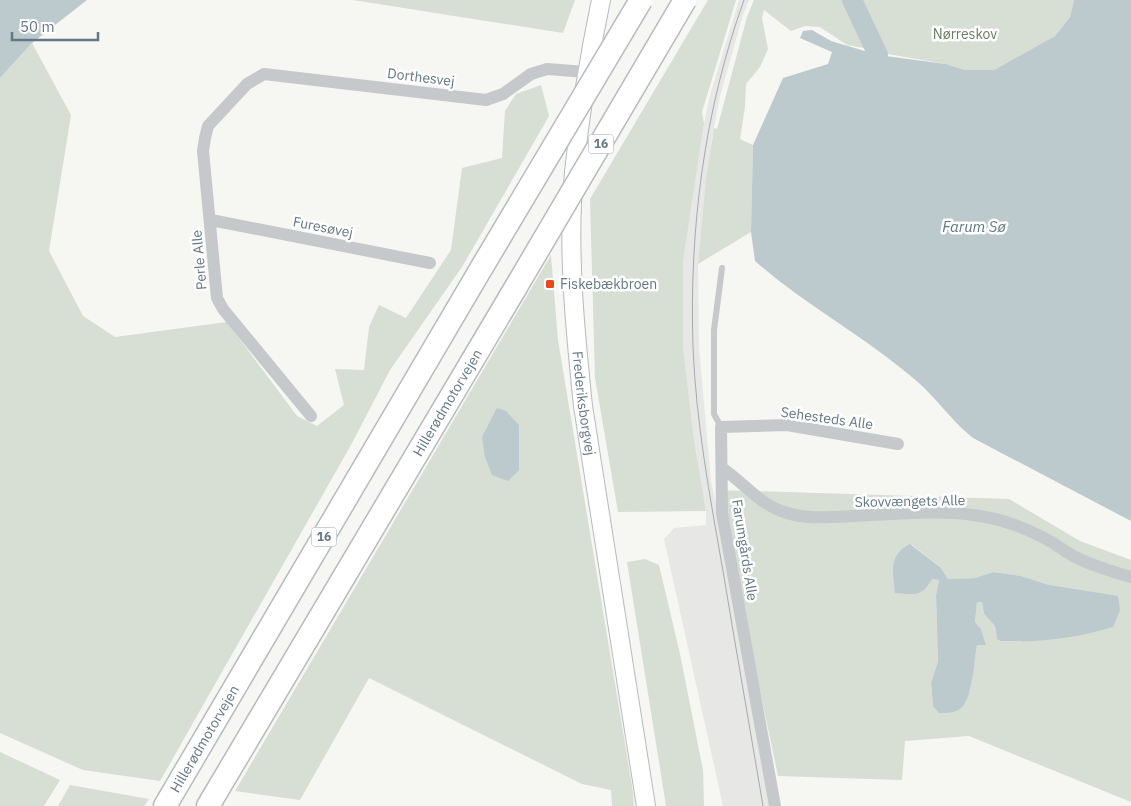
<svg xmlns="http://www.w3.org/2000/svg" width="1131" height="806" font-family="'IBM Plex Sans',sans-serif">
  <style>
    .built { fill: #e7e7e5 }
    .green { fill: #d7ded3; fill-rule: evenodd }
    .water { fill: #bcc9cd }
    .lines { fill: none; stroke-linecap: round; stroke-linejoin: round }
    .river { stroke: #bcc9cd; stroke-width: 20 }
    .secondary-casing { stroke: #b5bbbf; stroke-width: 20 }
    .highway-casing { stroke: #b7bbbe; stroke-width: 25 }
    .lane { stroke: #c5c9cc; stroke-width: 6 }
    .street { stroke: #c5c9cc; stroke-width: 12 }
    .secondary { stroke: #fff; stroke-width: 18 }
    .highway { stroke: #fff; stroke-width: 22 }
    .tram { stroke: #a3aaaf; stroke-width: 1 }
    .highway-bridge-casing { stroke: #b7bbbe; stroke-width: 25; stroke-linecap: butt }
    .highway-bridge { stroke: #fff; stroke-width: 22 }
    .poi-dot { fill: #ec471c; stroke: #fff; stroke-width: 2 }
    .labels { text-anchor: middle; stroke-width: 5; stroke-linejoin: round; paint-order: stroke }
    .shield { fill: #fff; stroke: #92a0aa; stroke-width: 1 }
    .shield-label { font-size: 12px; font-weight: bold; fill: #637785 }
    .park-label { font-size: 14px; fill: #687c62; stroke: #fff }
    .street-label { font-size: 14px; fill: #637785; stroke: #fff }
    .poi-label { font-size: 14px; fill: #637785; stroke: #fff; text-anchor: start }
    .water-label { font-size: 15px; font-style: italic; fill: #5f7982; stroke: #fff }
  </style>
  <rect width="100%" height="100%" fill="#f6f6f2"/>
  <!-- built -->
  <path class="built" d="M739 0H749L743 15 720 96 712 138 698 264 699 348 711 481 720 523 769 806H723L664 539 674 528 706 525V511L694 440 683 347V262L704 123 710 95Z"/>
  <!-- green -->
  <path class="green" d="M353 0H575L563 33Z
    M708 0H736L702 112 704 123 683 262V347L694 440 706 511 618 512 595 378 590 199Z
    M754 0H1074L1070 17 1055 36 994 70H965L946 64 882 53 880 51 847 45 820 27 805 26 791 31 764 10 762 18 768 49 760 67 746 84 745 107 740 139 753 145 751 232 698 264 706 180 714 128 717 129 747 17Z
    M32 43 71 115 49 251 83 316 115 337 227 322 297 416 317 426 344 405 335 369 364 370 369 327 379 305 406 318 451 250 462 168 502 158 505 111 516 94 541 85 549 116 462 267 390 370 351 445 160 781 83 770 0 733V78Z
    M551 255 558 340 633 792 634 806H612L611 790 582 784 369 678 300 800 235 791Z
    M718 490 1009 499 1080 541 1131 560V802L969 736 905 741 902 780 778 776ZM911 544 939 566 948 579 975 578 993 572 1021 576 1049 585 1021 642 1000 641 997 639 995 626 984 614 982 602H977L975 622 981 629 986 645 977 644 970 691 933 706 931 683 938 661 936 595 939 580 932 579Z
    M645 559 659 565 680 654 703 770 704 806H666L627 562Z
    M0 752 60 780 44 806H0Z
    M70 785 149 799 144 806H58Z"/>
  <!-- water -->
  <path class="water" d="M0 0H87L32 43 0 78Z
    M1074 0H1131V521L973 438C957 425 945 410 931 395 922 385 912 377 902 369 855 331 801 302 755 261L751 232 753 145 783 78 828 64 832 52 800 38 803 31 812 30 831 41 878 55 946 64 965 70H994L1055 36 1070 17Z
    M497 408 506 411 519 425V470L508 481 492 475 485 457 482 437Z
    M910 544 940 567 948 579 975 578 993 572 1021 576 1049 585 1118 596 1120 610 1113 627C1077 638 1038 643 1000 641L997 639 995 626 984 614 982 602H977L975 622 981 629 986 645H977C974 661 973 695 962 707 957 713 947 713 939 713L933 706 931 683 938 661 936 595 939 580 932 579C921 598 915 594 895 593 893 572 888 555 910 544Z"/>
  <g class="lines">
    <!-- river -->
    <path class="river" d="M852 0 878 55"/>
    <defs>
      <g id="secondary">
        <path id="s1" d="M601 0C589 57 580 114 574 172 567 250 575 329 583 406L646 806"/>
      </g>
      <g id="highway">
        <path id="s2" d="M165 806 482 267"/>
        <path id="s3" d="M208 806 516 287"/>
      </g>
    </defs>
    <!-- secondary casing -->
    <use href="#secondary" class="secondary-casing"/>
    <!-- highway casing -->
    <use href="#highway" class="highway-casing"/>
    <!-- lane -->
    <path class="lane" d="M721 427 714 414V330L722 268"/>
    <!-- street -->
    <path class="street" d="M211 220 430 263
      M311 416 223 309 217 298 203 151 205 138 208 126 247 84 264 74 486 100 503 94 531 74 547 69 586 72
      M722 468C743 482 759 504 784 512 807 520 831 517 855 516 893 514 944 509 980 516 1000 519 1020 526 1038 535 1052 541 1064 551 1077 558 1094 566 1113 572 1131 577
      M775 806 722 513 721 427 787 425 898 444"/>
    <!-- secondary -->
    <use href="#secondary" class="secondary"/>
    <!-- highway -->
    <use href="#highway" class="highway"/>
    <!-- tram -->
    <path class="tram" d="M744 0C704 111 689 230 693 347 696 423 710 497 723 571 736 650 750 728 763 806"/>
    <defs>
      <path id="highway-bridge" d="M482 267 641 0
        M516 287 685 0"/>
    </defs>
    <!-- highway-bridge casing -->
    <use href="#highway-bridge" class="highway-bridge-casing"/>
    <!-- highway-bridge -->
    <use href="#highway-bridge" class="highway-bridge"/>
  </g>
  <!-- markers -->
  <rect class="poi-dot" x="545" y="279" width="10" height="10" rx="2.5"/>
  <g class="labels">
    <!-- shield labels -->
    <g class="shield">
      <rect x="588.5" y="134.5" width="25" height="19" rx="4"/>
      <rect x="311.5" y="527.5" width="25" height="19" rx="4"/>
    </g>
    <g class="shield-label">
      <text x="601" y="148">16</text>
      <text x="324" y="541">16</text>
    </g>
    <!-- park labels -->
    <g class="park-label">
      <text x="965" y="39">Nørreskov</text>
    </g>
    <!-- street labels -->
    <g class="street-label">
      <text transform="translate(421 77) rotate(7)" y="5">Dorthesvej</text>
      <text transform="translate(323 227) rotate(11)" y="5">Furesøvej</text>
      <text transform="translate(199 260) rotate(-95)" y="5">Perle Alle</text>
      <text dy="5" stroke="none"><textPath href="#s3" startOffset="469">Hillerødmotorvejen</textPath></text>
      <text dy="5" stroke="none"><textPath href="#s1" startOffset="406">Frederiksborgvej</textPath></text>
      <text transform="translate(827 418) rotate(8)" y="5">Sehesteds Alle</text>
      <text transform="translate(910 501) rotate(-1)" y="5">Skovvængets Alle</text>
      <text transform="translate(745 550) rotate(81)" y="5">Farumgårds Alle</text>
      <text dy="5" stroke="none"><textPath href="#s2" startOffset="78">Hillerødmotorvejen</textPath></text>
    </g>
    <!-- poi labels -->
    <g class="poi-label">
      <text x="560" y="289">Fiskebækbroen</text>
    </g>
    <!-- water labels -->
    <g class="water-label">
      <text x="974" y="232">Farum Sø</text>
    </g>
  </g>
  <!-- scale -->
  <path d="M12 32v8h86v-8" fill="none" stroke="#637785" stroke-width="2.5"/>
  <text x="20" y="32" font-size="15" fill="#637785" stroke="#ffffff" stroke-width="4" paint-order="stroke">50 m</text>
</svg>
